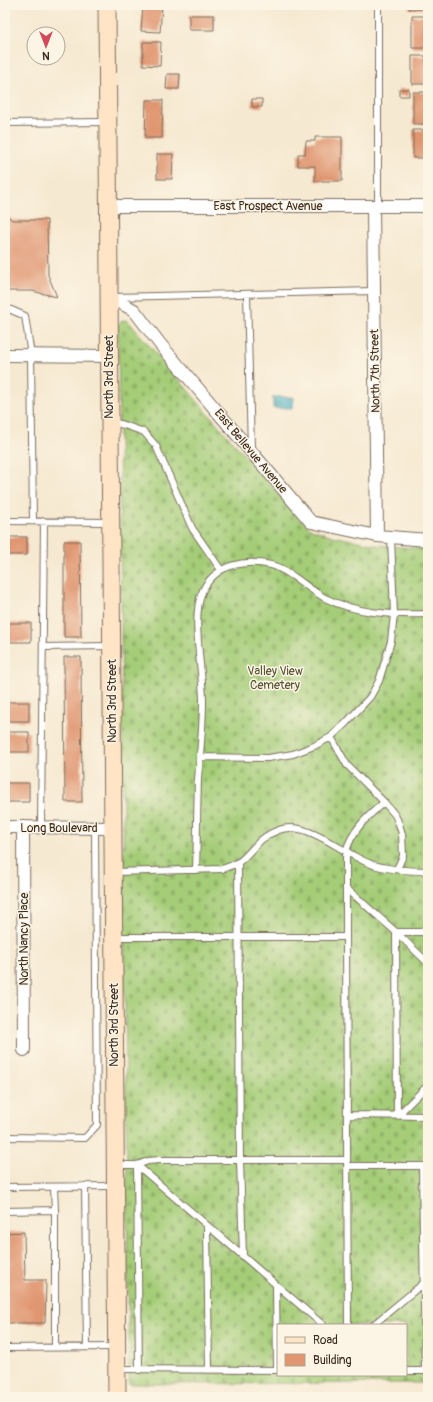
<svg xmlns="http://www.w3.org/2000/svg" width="433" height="1402" font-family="Pangolin,sans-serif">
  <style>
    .cemetery { fill: url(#cemetery-stones); stroke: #707c4b; fill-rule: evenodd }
    .water { fill: url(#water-ripples); stroke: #3e6a6e }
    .building { fill: #e09671 }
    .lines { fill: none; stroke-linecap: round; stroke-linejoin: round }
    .lane-casing { stroke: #7c6d5d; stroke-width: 8 }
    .street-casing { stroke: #7c6d5d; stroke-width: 14 }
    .secondary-casing { stroke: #7c6d5d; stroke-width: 19 }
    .lane { stroke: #fff; stroke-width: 6 }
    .street { stroke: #fff; stroke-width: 12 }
    .secondary { stroke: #ffe4c6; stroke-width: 17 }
    .labels { text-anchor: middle; stroke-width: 3; stroke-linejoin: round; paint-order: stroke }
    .street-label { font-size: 12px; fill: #3b2a1e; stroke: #fcf5e5 }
    .park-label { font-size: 12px; fill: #565334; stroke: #fcf5e5 }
  </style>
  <defs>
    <pattern id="cemetery-stones" width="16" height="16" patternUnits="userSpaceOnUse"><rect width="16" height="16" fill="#a5cd78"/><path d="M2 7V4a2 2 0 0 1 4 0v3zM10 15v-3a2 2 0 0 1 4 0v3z" fill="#8fb067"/></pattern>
    <pattern id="water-ripples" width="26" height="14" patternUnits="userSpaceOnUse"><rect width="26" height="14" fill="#40a9bf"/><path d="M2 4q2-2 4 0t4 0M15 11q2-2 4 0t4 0" fill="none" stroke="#378a9b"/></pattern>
  </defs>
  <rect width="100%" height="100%" fill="#fcf5e5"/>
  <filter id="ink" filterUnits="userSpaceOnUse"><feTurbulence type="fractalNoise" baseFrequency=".025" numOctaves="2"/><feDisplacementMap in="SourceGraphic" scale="8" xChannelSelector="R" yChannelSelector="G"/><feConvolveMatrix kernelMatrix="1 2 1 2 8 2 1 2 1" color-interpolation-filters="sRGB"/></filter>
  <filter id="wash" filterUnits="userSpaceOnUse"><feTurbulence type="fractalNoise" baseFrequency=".012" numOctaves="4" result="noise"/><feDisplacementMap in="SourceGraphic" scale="16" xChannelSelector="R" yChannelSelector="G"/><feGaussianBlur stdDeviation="0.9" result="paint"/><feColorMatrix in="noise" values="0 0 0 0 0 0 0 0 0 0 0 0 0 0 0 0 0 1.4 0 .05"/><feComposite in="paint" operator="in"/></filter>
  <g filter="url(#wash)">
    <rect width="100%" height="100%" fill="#f6e9d1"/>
    <!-- cemetery -->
    <path class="cemetery" d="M123 320 128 321 297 516 311 529 333 536 377 545 428 549V1383L129 1384 118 325ZM278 1325H406V1375H278Z"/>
    <!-- water -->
    <path class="water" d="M273 397H293V408H273Z"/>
    <g id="blocks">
      <!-- building -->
      <path class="building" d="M143 5H162L160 32 141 31Z
        M409 5H423V9H409Z
        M189 15H214V30H189Z
        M412 16H426V48H412Z
        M143 42H161L160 66 143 65Z
        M412 56H426V84H412Z
        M167 74H180L179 89H166Z
        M399 89H409V96H399Z
        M413 92H427V124H413Z
        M252 99H262V107H252Z
        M146 100H163L162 138H145Z
        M413 130H427V158H413Z
        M315 137H342V181H315V166H298V154H305L306 141H315Z
        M157 154H173L172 179H157Z
        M5 213 12 220H47L48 275 57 297 32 291H5Z
        M5 537H27V555H5Z
        M64 541H80L81 637H64Z
        M5 623H31V642H5Z
        M64 657H81L82 802H65Z
        M6 702H29V721H6Z
        M5 732H29V752H5Z
        M6 783H29V802H6Z
        M24 1232 25 1280H46L45 1323H5V1233Z"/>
    </g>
  </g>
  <g filter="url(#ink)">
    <use href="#blocks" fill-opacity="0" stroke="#7c6d5d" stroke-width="1"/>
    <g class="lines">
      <defs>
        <path id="lane" d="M5 123 107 122
          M378 206V5
          M247 294 251 450
          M114 297 374 291
          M5 309H9L25 316 31 355 33 521
          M112 422 124 425 144 432 156 446 192 528 221 570
          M5 521 109 522
          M43 647 110 646
          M331 737 347 765 384 802 395 815 399 824 402 834 403 856 397 869
          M200 757 268 758 293 754 314 746 331 737 345 724 370 697 379 681 391 641 394 615 391 537
          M41 827 44 521
          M238 862 240 1160 243 1256
          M196 870C197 840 197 809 198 779 200 753 203 727 203 701 203 671 190 616 203 590 216 564 245 559 271 565 288 569 308 589 325 598 357 614 392 615 428 614
          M115 872 222 869C227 867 234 865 239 862 254 850 258 837 279 830 308 819 346 857 374 865 391 870 410 871 428 871
          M346 888 396 932 428 963
          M115 937H346
          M347 1115 428 1116
          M397 1116 396 932H428
          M397 1116 428 1085
          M5 1137 85 1138 97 1125 95 828
          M117 1165H137L148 1161 160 1160H347
          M137 1165 323 1325
          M137 1165 139 1370
          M347 1166H428
          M422 1166 425 1371
          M85 1186 87 1347
          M5 1187 114 1186
          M55 1210V1347
          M5 1211 55 1210 54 1187
          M207 1226 209 1370
          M276 1285 277 1370
          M348 1325 346 937V851C353 829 367 817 384 802
          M373 1325 425 1282
          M5 1348 115 1347
          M118 1369 278 1370
          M406 1371H428"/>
        <path id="street" d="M109 206H428
          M373 206 377 536
          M109 297 134 310 160 344 311 522 377 536 428 540
          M5 355 109 356
          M5 827 113 828
          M23 827 24 1050"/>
        <path id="secondary" d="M107 5 117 1397"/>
      </defs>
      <!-- lane casing -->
      <use href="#lane" class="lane-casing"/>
      <!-- street casing -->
      <use href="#street" class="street-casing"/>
      <!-- secondary casing -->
      <use href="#secondary" class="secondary-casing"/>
      <!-- lane -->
      <use href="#lane" class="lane"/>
      <!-- street -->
      <use href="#street" class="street"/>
      <!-- secondary -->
      <use href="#secondary" class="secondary"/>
    </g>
  </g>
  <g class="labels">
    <!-- street labels -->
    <g class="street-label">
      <text x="268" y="210">East Prospect Avenue</text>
      <text transform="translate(375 371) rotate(-91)" y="4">North 7th Street</text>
      <text transform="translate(109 377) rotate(-90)" y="4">North 3rd Street</text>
      <text transform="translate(251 451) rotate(50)" y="4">East Bellevue Avenue</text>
      <text transform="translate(112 701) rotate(-90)" y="4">North 3rd Street</text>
      <text x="59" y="832">Long Boulevard</text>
      <text transform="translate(24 939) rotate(-90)" y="4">North Nancy Place</text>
      <text transform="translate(114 1025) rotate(-90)" y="4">North 3rd Street</text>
    </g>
    <!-- park labels -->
    <g class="park-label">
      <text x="275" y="675">Valley View<tspan x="275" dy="14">Cemetery</tspan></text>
    </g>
  </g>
  <!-- margin -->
  <rect width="433" height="1402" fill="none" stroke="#fcf5e5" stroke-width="20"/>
  <!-- legend -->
  <rect x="277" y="1324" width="130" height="52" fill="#fcf5e5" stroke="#afa495"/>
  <rect x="285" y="1337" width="20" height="6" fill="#ffe4c6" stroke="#afa495"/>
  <text x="313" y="1344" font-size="12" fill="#3b2a1e">Road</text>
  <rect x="285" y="1354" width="20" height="12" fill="#e09671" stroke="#afa495"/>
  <text x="313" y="1364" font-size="12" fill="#3b2a1e">Building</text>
  <!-- north arrow -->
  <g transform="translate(46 46) rotate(180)"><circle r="19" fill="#fcf5e5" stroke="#afa495"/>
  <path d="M0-3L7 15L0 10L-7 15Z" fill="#d1495b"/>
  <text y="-6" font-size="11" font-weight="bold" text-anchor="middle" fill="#3b2a1e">N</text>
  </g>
</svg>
